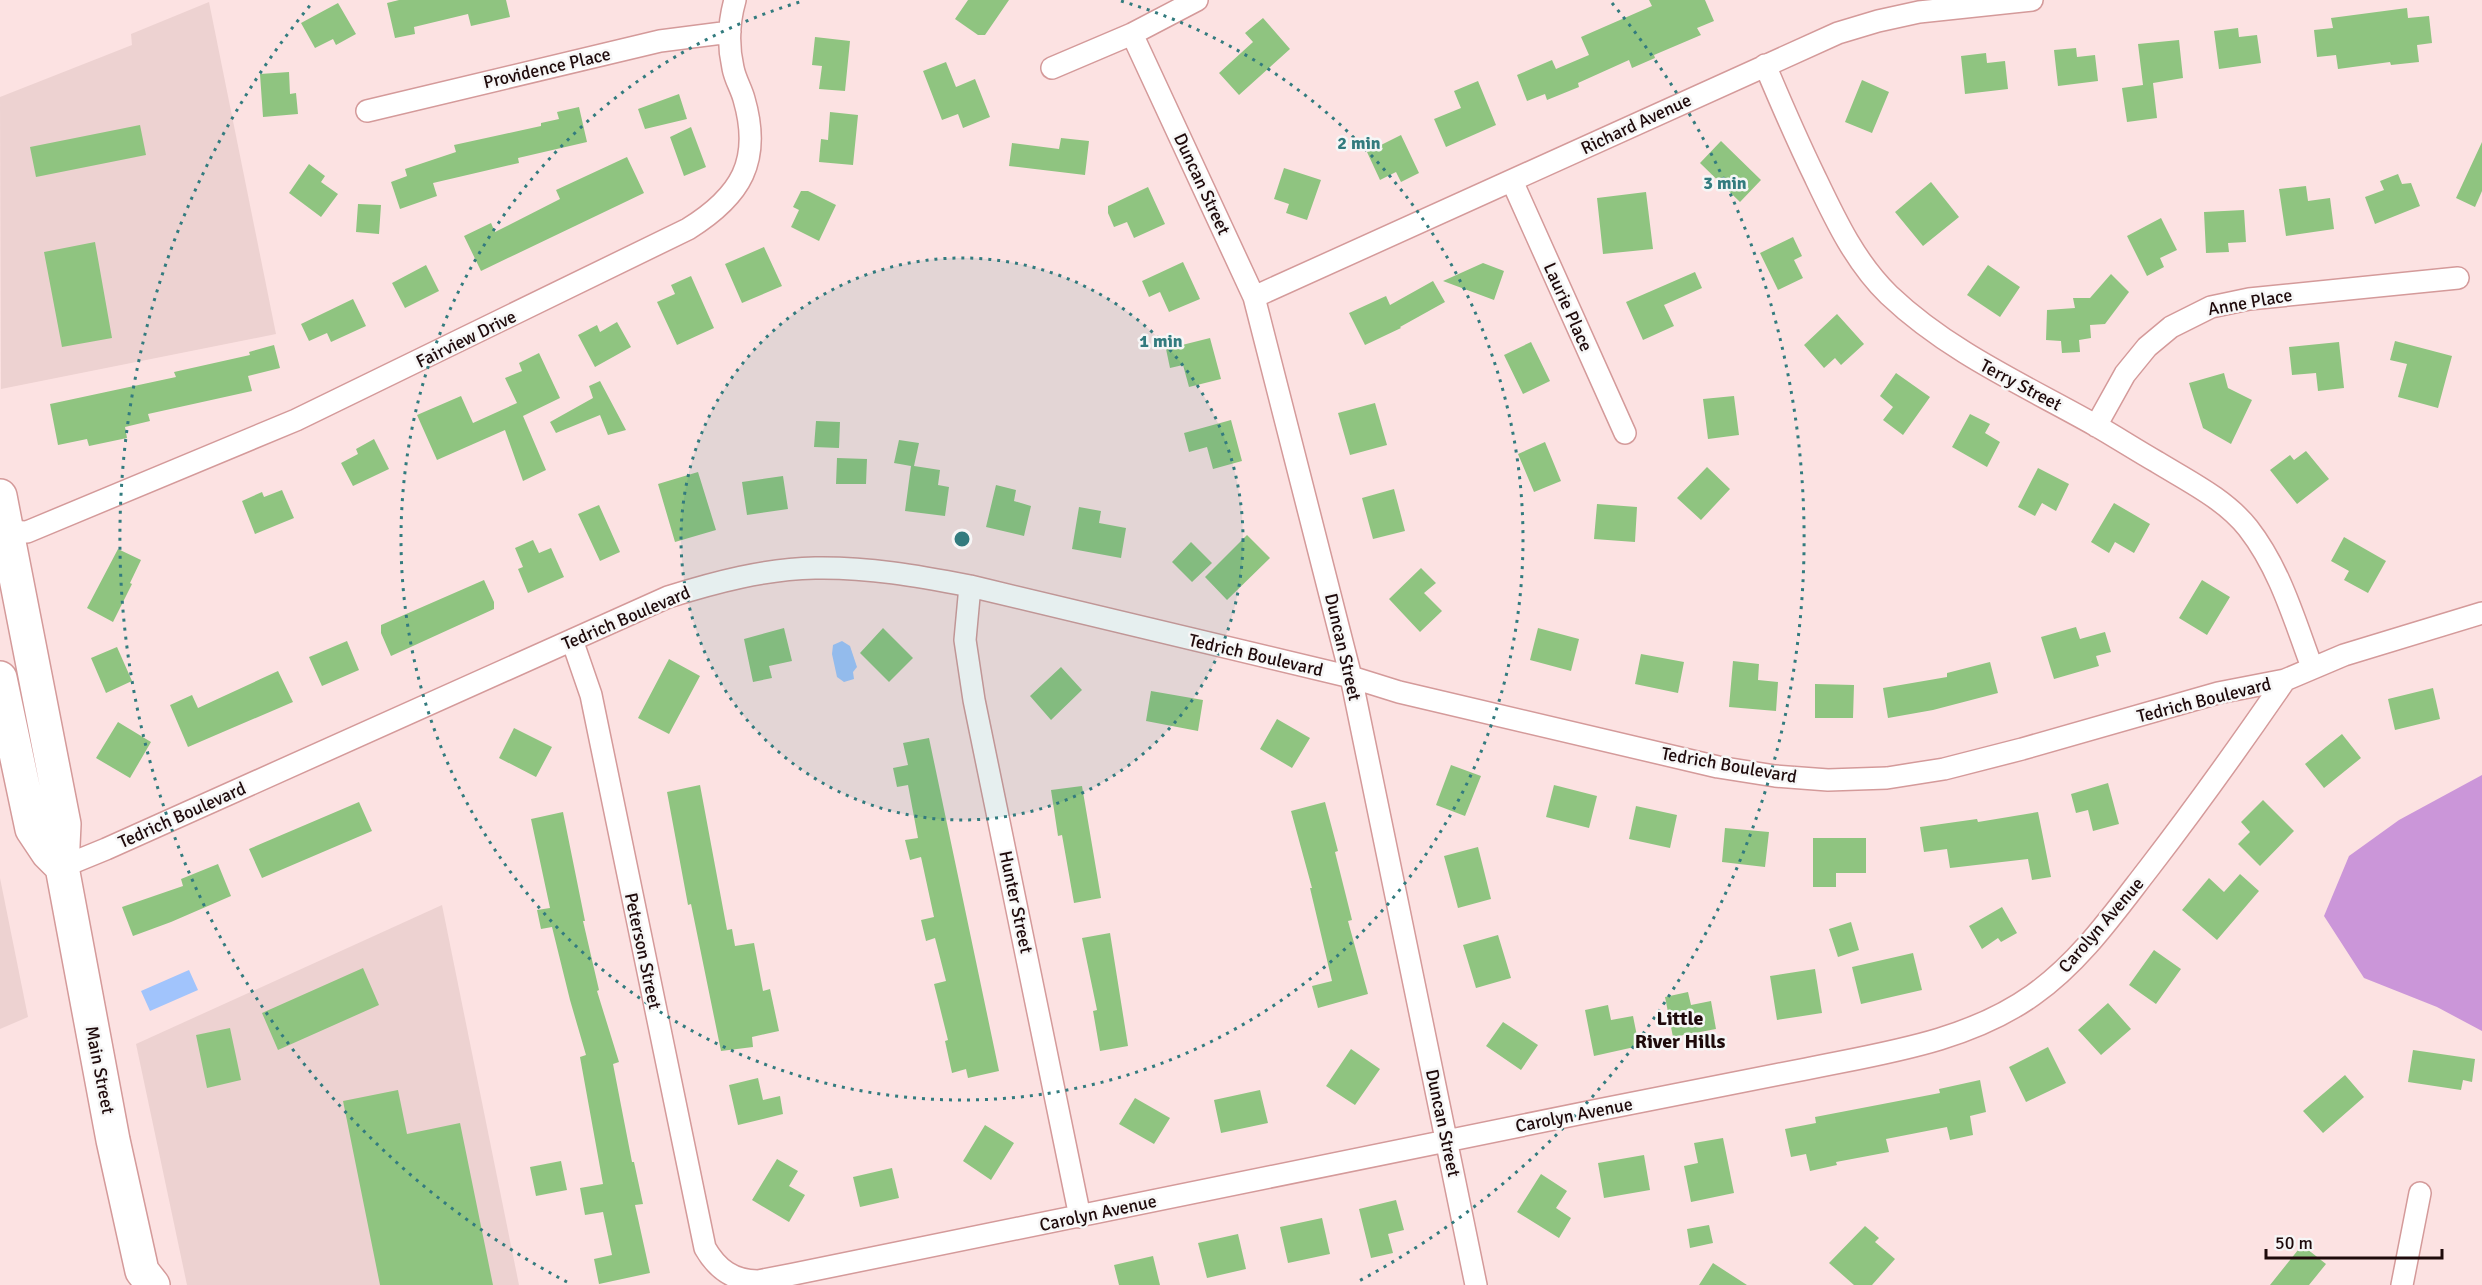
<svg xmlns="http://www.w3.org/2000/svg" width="2482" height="1285" font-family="Signika,sans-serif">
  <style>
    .built { fill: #edd2d1 }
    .forest { fill: #cb96d9 }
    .water { fill: #a1c4fc }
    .building { fill: #8fc480 }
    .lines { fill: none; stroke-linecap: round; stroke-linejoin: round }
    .minor-casing { stroke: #d49a9a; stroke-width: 24 }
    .primary-casing { stroke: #d49a9a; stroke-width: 36 }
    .minor { stroke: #fff; stroke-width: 21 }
    .primary { stroke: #fff; stroke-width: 33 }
    .ring { fill: none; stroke: #327b7e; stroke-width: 3; stroke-dasharray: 3 6 }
    .labels { text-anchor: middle; stroke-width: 5; stroke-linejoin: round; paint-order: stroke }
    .street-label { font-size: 18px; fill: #1e0a0b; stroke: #f6f6f6 }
    .neighbourhood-label { font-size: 20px; font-weight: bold; fill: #1e0a0b; stroke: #f6f6f6 }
    .centre { fill: #327b7e; stroke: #f6f6f6; stroke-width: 3 }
    .ring-label { font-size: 18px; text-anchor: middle; font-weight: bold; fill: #327b7e; stroke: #f6f6f6; stroke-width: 5; stroke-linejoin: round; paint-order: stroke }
  </style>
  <rect width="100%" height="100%" fill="#fce2e2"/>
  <!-- built -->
  <path class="built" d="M209 2 276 334 1 389 0 97 132 45 131 34Z
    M0 878 28 1017 0 1029Z
    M442 905 519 1285H187L136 1044Z"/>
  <!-- forest -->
  <path class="forest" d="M2482 775V1031L2437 1007 2364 978 2324 916 2349 856 2399 820Z"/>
  <!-- water -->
  <path class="water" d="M842 641 850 646 857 667 853 672 854 679 844 682 837 677 832 654 833 645Z
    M189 970 198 990 150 1011 141 991Z"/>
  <!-- building -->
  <path class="building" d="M399 0H506L510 17 471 26 468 14 414 27 415 34 395 38 387 3Z
    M968 0H1009L985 35H978L955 19Z
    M1649 0H1705L1714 21 1697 28 1701 35 1654 55 1655 58 1632 68 1629 60 1578 83 1579 87 1547 100 1545 94 1527 101 1517 75 1552 60 1556 69 1589 55 1581 37 1652 6Z
    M338 3 356 34 336 45 333 39 315 48 301 23Z
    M2407 8 2408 18 2429 16 2432 43 2417 45 2419 62 2391 65 2390 62 2338 69 2336 55 2317 57 2314 30 2333 28 2331 18Z
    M1263 18 1290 49 1239 95 1219 73 1253 42 1245 33Z
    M2238 28 2239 37 2257 35 2261 63 2219 69 2214 31Z
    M815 37 850 41 845 91 819 89 822 66 812 65Z
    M2179 40 2183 78 2153 83 2157 118 2127 122 2122 88 2143 85 2138 44Z
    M2076 48 2077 57 2095 55 2098 81 2058 86 2054 50Z
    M1986 53 1987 63 2005 61 2008 89 1965 94 1961 56Z
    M946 62 956 87 975 79 990 117 963 128 958 114 942 120 923 71Z
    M289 72 290 94 296 93 298 114 263 117 260 74Z
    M1862 80 1889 92 1872 133 1845 122Z
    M1478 81 1496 125 1446 147 1434 119 1461 108 1454 91Z
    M679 94 687 119 645 129 638 109Z
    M579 107 587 142 518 158 519 163 433 183 437 196 400 209 391 182 407 176 405 169 456 152 454 145 541 126V123L559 119 557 112Z
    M830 112 858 115 853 165 819 162 821 139 828 140Z
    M140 125 146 155 36 177 30 147Z
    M691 127 706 167 684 176 670 137Z
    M1401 135 1419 173 1401 182 1396 172 1380 180 1367 152Z
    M1061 138 1089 141 1085 175 1009 166 1012 143 1059 149Z
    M1721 141 1761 180 1740 202 1700 163Z
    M2482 142V191L2475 207 2456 198Z
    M627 157 644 193 481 271 464 236 491 223 495 232 560 199 556 190Z
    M309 164 325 176 321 182 338 194 321 217 289 193Z
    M1284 168 1321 180 1307 220 1286 213 1289 204 1274 199Z
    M2398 174 2402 184 2411 183 2420 206 2375 224 2365 197 2384 190 2380 181Z
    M1931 182 1959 217 1923 246 1895 212Z
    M2306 186 2308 201 2330 198 2334 229 2286 236 2279 189Z
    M1148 187 1165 224 1134 238 1127 222 1114 227 1108 213V206Z
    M801 191H808L836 205 819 241 791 227 799 210 793 207Z
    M1646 192 1653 249 1603 254 1597 198Z
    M358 204 381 205 379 234 356 232Z
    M2244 210 2246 242 2228 243 2229 252 2206 253 2204 212Z
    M2161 218 2177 250 2160 258 2164 267 2147 276 2127 236Z
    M1793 237 1802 256 1794 260 1803 278 1778 290 1760 253Z
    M95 242 112 338 62 347 44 252Z
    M764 247 782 286 742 303 725 264Z
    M1183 262 1200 299 1169 312 1160 292 1149 297 1142 281Z
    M1483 263 1504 271 1494 300 1443 281Z
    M426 265 439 291 405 308 392 283Z
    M1988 265 2020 287 2000 317 1967 295Z
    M1695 272 1702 288 1664 305 1674 326 1643 340 1626 302Z
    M2111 274 2129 292 2105 324 2090 325 2091 338 2079 340 2080 352 2062 353 2061 341 2046 340 2047 310 2075 308 2073 298H2090Z
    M691 276 714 328 677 345 657 302 675 294 671 285Z
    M1433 281 1445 302 1400 327 1401 328 1365 345 1349 313 1386 296 1390 305Z
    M353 299 366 326 331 342 327 333 309 341 301 324Z
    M1837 314 1864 344 1841 365 1835 358 1824 368 1804 345Z
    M617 322 631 347 595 367 578 335 597 325 600 332Z
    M1210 338 1221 379 1189 387 1183 365 1170 368 1166 349Z
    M2395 341 2452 356 2438 408 2398 397 2407 364 2390 360Z
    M1531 342 1550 381 1523 394 1504 355Z
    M2339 342 2344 388 2318 391 2316 373 2292 375 2289 347Z
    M274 345 280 368 248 376 252 391 148 414 150 421 125 427 127 438 89 446 87 439 58 445 50 404 176 377 174 372 250 355 249 352Z
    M539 353 560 398 523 416 546 470 523 481 505 430 437 460 417 415 461 396 473 423 517 403 505 378 522 371 519 363Z
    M1896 373 1930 397 1903 435 1883 420 1893 407 1880 396Z
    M2224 373 2228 388 2252 400 2231 444 2203 428 2189 383Z
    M600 381 626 430 608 435 600 415 556 433 550 422 593 398 589 386Z
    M1734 396 1739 435 1708 439 1703 399Z
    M1375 403 1387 445 1350 455 1338 413Z
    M1970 414 1990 424 1985 433 2000 442 1987 467 1952 447Z
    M1231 420 1242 461 1213 469 1207 447 1189 452 1184 433Z
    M816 421 840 422 839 448 814 447Z
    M374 439 389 469 353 486 341 463 358 454 356 449Z
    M899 440 919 443 914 466 940 470 938 485 949 487 945 516 905 511 911 466 894 463Z
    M1545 442 1561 481 1534 492 1518 454Z
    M2306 451 2329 479 2297 504 2270 470 2290 455 2294 460Z
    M837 458 867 459 866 484H836Z
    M1707 467 1730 489 1701 520 1677 498Z
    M2038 468 2069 484 2056 511 2042 503 2035 516 2018 507Z
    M698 472 716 530 675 542 658 484Z
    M783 476 788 509 747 515 742 482Z
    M996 485 1016 490 1014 501 1031 506 1024 536 986 527Z
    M1394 489 1405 531 1373 539 1362 498Z
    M282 490 294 518 255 534 242 501 262 492 264 497Z
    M2114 503 2150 524 2134 553 2115 542 2109 553 2091 542Z
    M1597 504 1637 507 1635 542 1594 539Z
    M599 505 620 552 600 561 578 514Z
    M1079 507 1101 511 1099 523 1126 528 1121 558 1072 549Z
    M1247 535 1270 558 1227 600 1205 577Z
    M2344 537 2386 561 2368 593 2344 580 2349 571 2331 561Z
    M533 540 539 553 551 548 564 577 528 593 518 569 523 567 515 548Z
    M1191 542 1212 563 1192 582 1172 562Z
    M118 549 141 560 130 583 132 584 113 622 87 608Z
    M1421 568 1436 583 1424 593 1442 611 1420 632 1389 599Z
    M484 580 494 602V609L391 656 381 633V625Z
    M2202 580 2230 597 2207 635 2179 618Z
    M2076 627 2080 639 2105 632 2111 652 2096 656 2099 666 2054 679 2041 637Z
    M784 628 792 661 769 666 772 678 753 682 744 639Z
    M883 628 913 658 889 682 860 653Z
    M1538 628 1579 639 1571 671 1530 660Z
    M347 641 359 670 322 686 309 657Z
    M117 647 132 681 106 693 91 658Z
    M1641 654 1684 662 1678 693 1635 684Z
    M669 659 700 676 669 734 638 718Z
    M1733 661 1759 664 1758 680 1778 682 1776 711 1729 707Z
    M1990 662 1998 693 1933 710 1888 718 1883 688 1947 677V673Z
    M1061 667 1082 690 1051 720 1030 696Z
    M278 671 293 702 188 747 170 705 192 695 198 708Z
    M1815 684 1854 685 1853 718H1815Z
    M2433 688 2440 719 2395 730 2388 699Z
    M1151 691 1203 700 1198 731 1146 721Z
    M1277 719 1310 738 1292 768 1260 749Z
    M118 722 151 742 130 778 96 758Z
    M514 728 552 747 536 777 499 758Z
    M2342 734 2361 758 2324 788 2305 764Z
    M929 738 999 1071 968 1078 966 1069 952 1073 945 1041 948 1040 934 984 946 981 935 938 926 941 921 920 934 917 921 857 910 860 905 840 918 838 908 785 897 787 893 768 908 765 903 743Z
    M1451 765 1481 776 1465 816 1436 805Z
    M2108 783 2119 824 2093 831 2088 810 2076 813 2071 794Z
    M700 785 727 930 732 929 735 946 754 943 763 991 770 989 779 1031 752 1037 753 1047 721 1051 691 904 688 905 667 792Z
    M1554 785 1597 796 1589 828 1546 817Z
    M1082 786 1101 898 1074 903 1062 835 1058 836 1051 790Z
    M2263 800 2294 831 2260 866 2238 844 2250 832 2241 822Z
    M359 802 372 831 262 878 249 849Z
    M1325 802 1338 851 1335 852 1352 920 1348 921 1368 994 1318 1008 1312 986 1332 981 1310 888H1312L1291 811Z
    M1636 806 1677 815 1670 848 1629 839Z
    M563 812 585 921H583L599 990 597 991 619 1062 613 1064 632 1162H634L643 1204 635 1205 650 1273 599 1284 594 1259 612 1255 603 1212 585 1215 580 1188 603 1184 580 1057 586 1055 570 1000 552 927 541 929 537 910 550 908 531 819Z
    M2038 812 2051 877 2032 880 2028 859 1950 868 1947 849 1924 852 1920 827 1977 819 1978 822Z
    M1725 828 1769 832 1765 867 1722 862Z
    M1813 838H1866V873H1836V887H1813Z
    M1478 847 1491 899 1458 908 1444 856Z
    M218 864 231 896 171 922 133 936 122 907 183 886 181 879Z
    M2240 874 2259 891 2217 940 2182 910 2209 878 2224 892Z
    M2002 907 2017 933 2001 942 1998 938 1982 949 1969 926Z
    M1851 922 1859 950 1838 957 1829 929Z
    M1110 933 1128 1046 1100 1051 1093 1011 1097 1010 1082 938Z
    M1498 935 1511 978 1476 988 1463 945Z
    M2154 950 2181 969 2156 1004 2129 985Z
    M1913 953 1922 990 1861 1004 1852 967Z
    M363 968 379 1005 278 1050 262 1013Z
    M1815 969 1822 1013 1777 1020 1770 976Z
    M1688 992 1691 1005 1711 1001 1716 1029 1673 1037 1665 997Z
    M2108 1003 2131 1029 2101 1055 2078 1030Z
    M1608 1005 1611 1020 1633 1016 1639 1046 1594 1056 1585 1010Z
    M1503 1022 1538 1045 1521 1070 1486 1046Z
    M230 1028 241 1080 207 1088 196 1035Z
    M2048 1047 2066 1083 2026 1102 2009 1067Z
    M1351 1049 1380 1069 1355 1105 1326 1086Z
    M2413 1050 2475 1059 2472 1082 2463 1080 2461 1090 2408 1082Z
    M2345 1075 2364 1097 2323 1133 2303 1111Z
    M758 1078 763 1100 780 1096 783 1114 738 1125 729 1085Z
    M1980 1080 1986 1112 1970 1116 1973 1135 1950 1140 1947 1127 1886 1139 1889 1152 1836 1162 1837 1165 1810 1171 1806 1154 1791 1157 1785 1129 1816 1123 1815 1117 1940 1093 1939 1089Z
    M398 1090 407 1134 460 1123 493 1285H380L343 1101Z
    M1260 1090 1268 1123 1221 1133 1214 1100Z
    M1135 1098 1170 1118 1154 1144 1119 1124Z
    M985 1125 1014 1143 991 1180 963 1161Z
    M1723 1138 1734 1193 1691 1202 1684 1166 1698 1163 1694 1143Z
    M1644 1155 1650 1190 1604 1198 1598 1163Z
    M777 1159 798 1171 789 1186 805 1195 789 1222 752 1200Z
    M561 1161 567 1190 536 1196 530 1167Z
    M892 1168 899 1198 860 1207 853 1177Z
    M1541 1174 1567 1191 1556 1208 1571 1218 1559 1238 1517 1212Z
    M1396 1200 1404 1230 1388 1234 1393 1253 1371 1258 1359 1209Z
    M1322 1218 1330 1254 1288 1263 1280 1227Z
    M1709 1225 1713 1243 1690 1248 1687 1229Z
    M1865 1226 1879 1238 1875 1242 1895 1259 1872 1285H1854L1829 1263Z
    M1238 1234 1246 1269 1207 1278 1198 1243Z
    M2302 1245 2326 1264 2309 1285H2270Z
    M1153 1256 1160 1285H1119L1114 1265Z
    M1713 1263 1747 1285H1699Z"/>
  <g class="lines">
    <defs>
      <path id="minor" d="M1132 34 1254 297 1351 677 1476 1285
        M1765 65C1781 103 1797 140 1815 177 1835 219 1855 262 1889 295 1949 352 2024 385 2095 425 2116 437 2136 450 2157 462 2188 481 2225 499 2248 528 2280 569 2294 619 2312 667
        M1052 68 1132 34 1197 0
        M367 111 660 41 730 32
        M1512 181 1625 433
        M1254 297 1838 33 1878 21 1919 12 2032 0
        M2096 426 2125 374 2147 347 2171 327 2211 307 2249 299 2458 278
        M0 531 27 532 296 420 688 229C741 196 762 161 744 99 741 88 735 79 733 68 728 46 729 21 735 0
        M970 586 965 640 974 700 1080 1217
        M572 640 591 695 705 1248C717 1269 733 1281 758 1281 1040 1226 1321 1166 1603 1109 1670 1096 1738 1082 1806 1069 1883 1053 1967 1042 2033 995 2080 962 2114 913 2149 868 2196 807 2241 744 2285 680
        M62 867 106 849 668 597C716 582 765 569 815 568 868 567 918 576 970 586L1351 677 1399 692 1718 767 1775 776 1828 780 1887 778 1944 769 2022 749 2218 693 2285 680 2344 655 2482 613
        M2402 1285 2420 1193"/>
      <path id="primary" d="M0 496 64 824 62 867 113 1140 142 1271 153 1285
        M0 678 32 829 48 853 62 867"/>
    </defs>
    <!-- minor casing -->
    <use href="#minor" class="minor-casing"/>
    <!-- primary casing -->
    <use href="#primary" class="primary-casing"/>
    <!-- minor -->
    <use href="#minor" class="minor"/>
    <!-- primary -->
    <use href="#primary" class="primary"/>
  </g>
  <!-- distance rings -->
  <circle cx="962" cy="539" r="281" fill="#327b7e" fill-opacity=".12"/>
  <g class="ring">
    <circle cx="962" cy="539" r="281"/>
    <path d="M1121 1A561 561 0 1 1 803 1"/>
    <path d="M567 1282A842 842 0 0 1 312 3M1612 3A842 842 0 0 1 1357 1282"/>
  </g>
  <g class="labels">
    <!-- street labels -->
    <g class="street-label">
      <text transform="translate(547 68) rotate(-13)" y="6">Providence Place</text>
      <text transform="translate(1636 124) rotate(-25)" y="6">Richard Avenue</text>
      <text transform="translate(1202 184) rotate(65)" y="6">Duncan Street</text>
      <text transform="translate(2250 302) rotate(-10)" y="6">Anne Place</text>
      <text transform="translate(1568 307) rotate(66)" y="6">Laurie Place</text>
      <text transform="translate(466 339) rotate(-26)" y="6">Fairview Drive</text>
      <text transform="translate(2021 385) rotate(28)" y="6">Terry Street</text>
      <text transform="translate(626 618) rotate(-23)" y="6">Tedrich Boulevard</text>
      <text transform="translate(1343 647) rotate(77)" y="6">Duncan Street</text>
      <text transform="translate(1256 655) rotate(13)" y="6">Tedrich Boulevard</text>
      <text transform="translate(2204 700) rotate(-14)" y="6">Tedrich Boulevard</text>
      <text transform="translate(1729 765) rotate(10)" y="6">Tedrich Boulevard</text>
      <text transform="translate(182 815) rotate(-24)" y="6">Tedrich Boulevard</text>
      <text transform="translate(1016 902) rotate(78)" y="6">Hunter Street</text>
      <text transform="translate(2101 925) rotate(-49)" y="6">Carolyn Avenue</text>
      <text transform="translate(643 951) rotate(78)" y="6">Peterson Street</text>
      <text transform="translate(100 1070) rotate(79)" y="6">Main Street</text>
      <text transform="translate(1574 1115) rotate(-11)" y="6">Carolyn Avenue</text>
      <text transform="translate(1443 1123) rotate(78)" y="6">Duncan Street</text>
      <text transform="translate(1098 1213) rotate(-12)" y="6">Carolyn Avenue</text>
    </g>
    <!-- neighbourhood labels -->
    <g class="neighbourhood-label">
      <text x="1680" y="1025">Little<tspan x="1680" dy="23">River Hills</tspan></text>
    </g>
  </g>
  <circle cx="962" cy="539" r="9" class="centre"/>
  <g class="ring-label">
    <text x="1359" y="149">2 min</text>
    <text x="1725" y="189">3 min</text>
    <text x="1161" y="347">1 min</text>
  </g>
  <!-- scale -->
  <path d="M2266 1249v9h176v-9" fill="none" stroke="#1e0a0b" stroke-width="3"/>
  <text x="2275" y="1249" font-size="18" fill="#1e0a0b" stroke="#f6f6f6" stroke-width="4.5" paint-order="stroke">50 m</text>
</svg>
